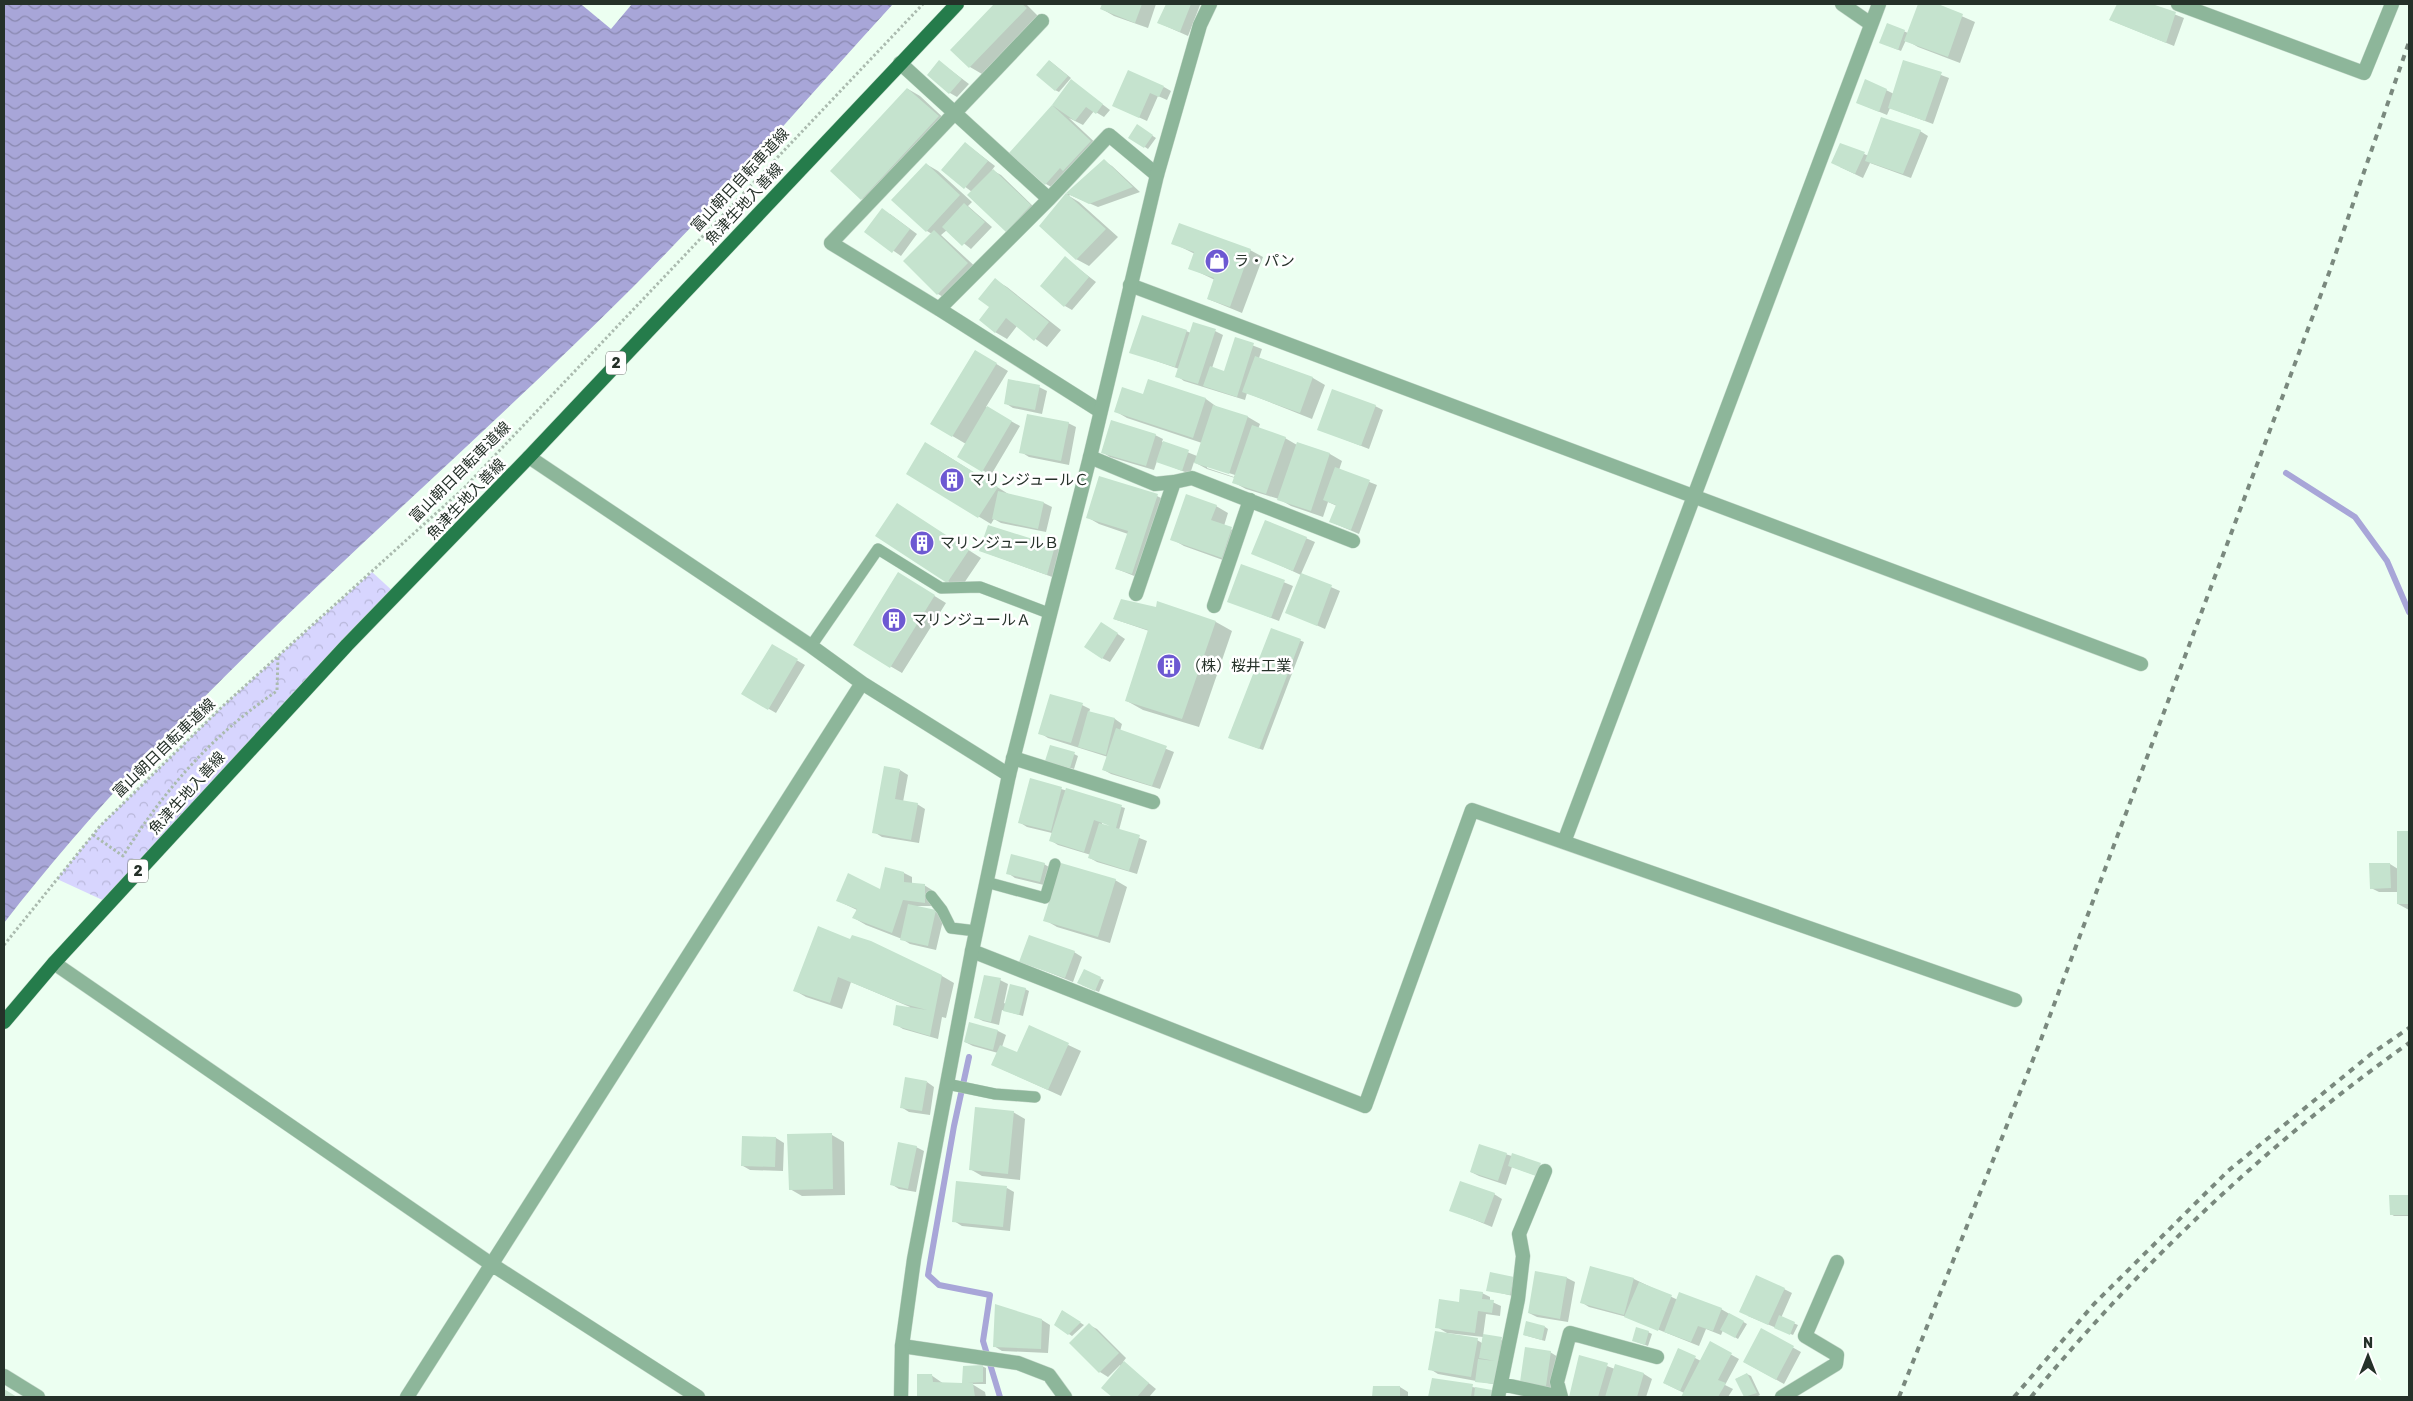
<svg xmlns="http://www.w3.org/2000/svg" width="2413" height="1401" font-family="Rubik,'Noto Sans JP',sans-serif">
  <style>
    .park { fill: url(#park-crowns) }
    .water { fill: url(#water-waves) }
    .pier { fill: #ecfff1 }
    .shadow { fill: #0003; fill-rule: evenodd }
    .lines { fill: none; stroke-linecap: round; stroke-linejoin: round }
    .stream { stroke: #a8a6d8; stroke-width: 6 }
    .building { fill: #c5e3ce }
    .service-casing { stroke: #c8dacd; stroke-width: 12 }
    .minor-casing { stroke: #c8dacd; stroke-width: 15 }
    .tertiary-casing { stroke: #c8dacd; stroke-width: 15 }
    .primary-casing { stroke: #c8dacd; stroke-width: 15 }
    .path { stroke: #abbbaf; stroke-width: 3; stroke-dasharray: 2.5 2.5; stroke-linecap: butt }
    .service { stroke: #8db69a; stroke-width: 11 }
    .minor { stroke: #8db69a; stroke-width: 14 }
    .tertiary { stroke: #8db69a; stroke-width: 14 }
    .primary { stroke: #257c4b; stroke-width: 14 }
    .rail { stroke: #7a897e; stroke-width: 4; stroke-dasharray: 6 6; stroke-linecap: butt }
    .labels { text-anchor: middle; stroke-width: 5; stroke-linejoin: round; paint-order: stroke }
    .shield { fill: #fff; stroke: #666f69; stroke-width: 1 }
    .shield-label { font-size: 14px; font-weight: bold; fill: #253129 }
    .street-label { font-size: 15px; fill: #253129; stroke: #fff }
    .poi-label { font-size: 15px; fill: #253129; stroke: #fff; text-anchor: start }
  </style>
  <defs>
    <pattern id="park-crowns" width="20" height="18" patternUnits="userSpaceOnUse" patternTransform="scale(1.25)"><rect width="20" height="18" fill="#d7d5fe"/><path d="M2 6a3 3 0 1 1 6 0M12 15a3 3 0 1 1 6 0" fill="none" stroke="#b8b7da"/></pattern>
    <pattern id="water-waves" width="16" height="10" patternUnits="userSpaceOnUse" patternTransform="scale(1.25)"><rect width="16" height="10" fill="#a8a6d8"/><path d="M0 5q4-4 8 0t8 0" fill="none" stroke="#8988af"/></pattern>
  </defs>
  <rect width="100%" height="100%" fill="#ecfff1"/>
  <!-- park -->
  <path class="park" d="M372 572 396 594 109 903 57 879 100 826 225 704Z"/>
  <!-- water -->
  <path class="water" d="M4 4H893C806 99 723 197 632 288 421 498 187 687 4 923Z"/>
  <!-- pier -->
  <path class="pier" d="M584 4H632L611 29 582 5Z"/>
  <!-- shadow -->
  <path class="shadow" d="M996 4H1026L1038 16 982 74 970 67 952 50Z
    M1104 4H1156L1148 28 1114 16 1102 9Z
    M1167 4 1200 5 1188 36 1159 23Z
    M1919 4H1934L1975 22 1960 63 1918 47 1906 40 1901 51 1884 44 1887 24 1908 33Z
    M2118 4H2148L2184 18 2174 46 2110 20Z
    M1050 61 1071 78 1059 92 1055 90Z
    M1904 61 1949 78 1933 124 1890 108 1887 115 1858 103 1886 90 1894 94Z
    M940 62 969 84 957 97 950 93Z
    M1072 81 1110 110 1104 117 1094 111 1083 125 1069 118 1102 149 1053 188 1046 184 1053 106Z
    M1164 87 1171 91 1167 100 1158 96 1147 121 1114 106Z
    M908 89 920 96 950 124 874 206 862 199Z
    M1137 126 1156 138 1148 149 1130 137Z
    M1920 131 1928 136 1911 178 1870 163 1863 178 1840 167V144L1869 156Z
    M965 143 995 166 992 170 1001 175 1038 211 1014 235 1006 231 972 192 943 170Z
    M1104 161 1112 166 1140 192 1098 207 1070 195 1069 196 1079 202 1118 237 1089 266 1076 259 1040 226 1067 194Z
    M926 164 938 171 972 202 968 206 992 227 971 249 947 230 941 235 980 271 950 301 938 294 932 234 927 231Z
    M890 214 917 234 901 256 865 231Z
    M1180 225 1250 250 1263 257 1242 313 1208 299 1215 280 1190 268 1195 254 1173 243Z
    M1065 258 1096 282 1072 310 1065 306Z
    M995 280 1007 287 1061 330 1047 347 1017 326 1007 339 995 332 991 307Z
    M1186 331 1191 333 1215 331 1223 335 1212 368 1225 373 1236 339 1262 349 1259 358 1313 378 1325 385 1312 419 1247 393 1245 400 1184 381 1177 376 1179 369 1131 352Z
    M975 351 1008 371 986 407 1020 426 991 475 959 457 966 444 932 424Z
    M1149 380 1206 399 1217 407 1248 417 1260 424 1258 429 1285 438 1297 445 1330 454 1342 461 1339 470 1377 485 1359 534 1331 522 1337 506 1328 502 1323 517 1291 506 1279 499 1246 489 1233 482 1235 478 1207 469 1194 462 1190 474 1157 461 1154 470 1110 457 1102 452 1155 435 1163 439 1162 442 1197 456 1202 443 1127 418 1115 411 1144 395ZM1207 466 1235 475 1234 477 1207 468Z
    M1039 387 1047 391 1042 414 1013 408 1005 403Z
    M1375 406 1383 410 1369 449 1318 429Z
    M1068 423 1076 427 1069 465 1029 457 1021 452Z
    M938 450 1010 495 1044 503 1052 507 1046 532 1001 523 994 519 991 524 907 473Z
    M1157 496 1169 502 1144 580 1117 569 1128 534 1099 524 1087 517Z
    M1216 506 1228 513 1224 526 1243 535 1234 564 1184 546 1172 539Z
    M909 512 981 558 960 589 877 536Z
    M1266 521 1315 542 1301 574 1340 591 1325 629 1287 612 1301 575 1253 553Z
    M989 526 1055 547 1063 552 1055 578 981 551Z
    M1242 565 1293 586 1279 621 1229 601Z
    M910 581 946 603 902 673 890 666Z
    M1114 619 1216 622 1232 631 1199 727 1143 710 1127 701 1149 631Z
    M1109 628 1125 639 1110 662 1102 658Z
    M1272 629 1304 642 1263 750 1233 739Z
    M772 646 805 665 776 713 743 694Z
    M1082 705 1090 709 1089 713 1115 719 1122 724 1120 731 1174 752 1160 789 1111 774 1104 770 1108 757 1048 738 1040 733Z
    M1074 754 1078 756 1074 769 1050 762Z
    M900 770 908 775 903 802 917 804 925 809 919 843 882 837 874 832Z
    M1031 780 1125 808 1119 830 1147 841 1137 874 1097 862 1090 858 1091 855 1058 845 1050 840 1052 833 1027 827 1019 822ZM1102 822 1110 825 1109 827 1102 825Z
    M2398 832H2409V910L2398 904V892H2379L2371 888 2390 864 2398 869Z
    M1044 864 1052 869 1048 886 1015 878 1008 873Z
    M904 873 912 877V884L924 885 932 890V906H911L936 912 944 916 936 950 910 944 902 939 866 925 854 918 857 910 838 901 881 891Z
    M1115 880 1127 887 1110 943 1057 927 1045 920Z
    M851 941 942 976 954 983 946 1018 942 1017 938 1039 903 1029 895 1024 910 1007 851 982 842 1009 806 997 794 990Z
    M1074 952 1082 957 1073 982 1021 961Z
    M1084 971 1104 980 1099 992 1082 985Z
    M1000 980 1008 984 1004 1003 1006 1004 1025 989 1029 991 1023 1016 1002 1010 999 1025 983 1021 975 1017Z
    M970 1023 998 1031 1006 1035 1002 1047 1018 1054 1030 1027 1081 1051 1061 1096 993 1065 998 1053 973 1046 965 1042Z
    M927 1082 934 1087 930 1115 909 1112 901 1107Z
    M1013 1112 1025 1119 1020 1180 982 1176 970 1169Z
    M832 1135 844 1142 845 1195 802 1196 790 1189Z
    M776 1138 784 1143 783 1171 750 1170 743 1166Z
    M1480 1146 1540 1165 1544 1167 1540 1177 1512 1167 1506 1185 1479 1176 1471 1172Z
    M916 1147 924 1151 916 1192 899 1189 891 1184Z
    M1007 1188 1014 1192 1010 1231 962 1226 954 1221Z
    M1494 1194 1502 1199 1492 1227 1451 1210Z
    M2409 1196V1216H2394L2391 1214 2390 1197Z
    M1591 1267 1634 1279 1678 1300 1721 1309 1747 1324 1738 1339 1723 1330 1721 1335 1706 1329 1699 1346 1627 1317 1589 1307 1581 1302Z
    M1491 1273 1517 1280 1513 1296 1488 1290Z
    M1536 1273 1567 1278 1575 1282 1568 1322 1537 1317 1529 1313Z
    M1784 1289 1792 1293 1781 1318 1798 1325 1793 1335 1748 1316Z
    M1482 1293 1490 1297V1301L1501 1306 1500 1316 1486 1314 1483 1336 1505 1341 1498 1385 1438 1374 1430 1369 1477 1340 1482 1343 1483 1337 1447 1333 1437 1327 1460 1303Z
    M1062 1311 1084 1325 1072 1336 1055 1325Z
    M1042 1320 1050 1325 1048 1353 1002 1351 994 1346Z
    M1089 1325 1097 1329 1126 1358 1123 1362 1156 1389 1149 1397H1114L1103 1388 1121 1367 1120 1365 1108 1377 1100 1372 1071 1343Z
    M1545 1327 1548 1329 1545 1341 1524 1335Z
    M1761 1330 1801 1352 1784 1384 1744 1362Z
    M1648 1332 1652 1334 1648 1346 1637 1342Z
    M1710 1343 1739 1359 1725 1385 1733 1389 1728 1397H1682L1684 1393 1664 1383 1679 1350 1701 1361Z
    M1550 1352 1558 1357 1554 1389 1529 1386Z
    M1580 1356 1615 1369 1616 1366 1644 1374 1652 1379 1646 1397H1570Z
    M982 1366 986 1368V1384H972L985 1392 986 1397H918V1375H931L944 1384H967L963 1382Z
    M1747 1374 1751 1376 1760 1395 1756 1397H1746L1736 1379Z
    M1433 1379 1492 1391 1496 1393 1495 1397H1430Z
    M1374 1387H1400L1408 1392V1397H1374Z"/>
  <g class="lines">
    <!-- stream -->
    <path class="stream" d="M2286 473 2355 517 2387 561 2409 612
      M969 1057 954 1126 928 1275 939 1285 990 1295 983 1341 1000 1397"/>
  </g>
  <!-- building -->
  <path class="building" d="M994 4H1022L1027 8 969 68 950 50Z
    M1102 4H1142L1135 23 1100 9Z
    M1166 4H1191L1180 32 1157 23Z
    M1918 4H1938L1963 14 1948 57 1904 41Z
    M2117 4H2152L2176 12 2166 43 2109 20Z
    M1887 23 1905 30 1898 50 1879 43Z
    M939 60 962 79 949 94 927 75Z
    M1049 60 1068 76 1055 91 1036 75Z
    M1903 60 1942 72 1925 121 1888 108Z
    M1128 70 1164 86 1159 97 1150 93 1139 118 1112 106Z
    M1071 79 1103 104 1096 114 1086 107 1075 121 1052 105Z
    M1865 79 1887 89 1879 112 1856 103Z
    M907 88 939 116 861 200 830 171Z
    M1052 105 1091 141 1063 171 1060 168 1045 185 1009 153Z
    M1881 117 1921 130 1903 174 1865 161Z
    M1137 124 1153 135 1144 148 1128 138Z
    M965 142 988 161 964 189 941 170Z
    M1840 143 1865 152 1855 174 1831 163Z
    M1104 159 1133 187 1089 204 1066 193Z
    M926 163 960 195 926 232 891 200Z
    M993 169 1031 205 1006 232 967 195Z
    M1066 193 1106 229 1076 260 1039 226Z
    M964 203 985 222 962 246 942 227Z
    M882 208 910 229 892 253 864 232Z
    M1179 223 1251 249 1230 307 1207 299 1214 278 1188 269 1194 252 1171 244Z
    M934 230 968 263 937 295 903 261Z
    M1065 256 1089 277 1064 307 1040 286Z
    M995 278 1049 322 1034 341 1006 318 995 333 979 320 989 307 978 299Z
    M1142 315 1187 330 1175 367 1129 353Z
    M1193 322 1216 329 1198 384 1175 377Z
    M1235 337 1254 343 1237 397 1203 386 1210 366 1224 371Z
    M975 350 997 363 952 437 930 424Z
    M1255 356 1313 377 1300 413 1242 392Z
    M1008 379 1040 385 1035 410 1004 404Z
    M1148 379 1206 398 1193 438 1114 412 1122 387 1143 394Z
    M1332 389 1376 405 1361 446 1317 430Z
    M1213 405 1248 416 1229 474 1194 463Z
    M987 406 1012 421 982 472 957 457Z
    M1027 414 1069 422 1061 461 1019 453Z
    M1111 420 1156 434 1146 466 1101 453Z
    M1252 425 1286 437 1266 494 1232 483Z
    M1163 441 1189 450 1182 471 1156 462Z
    M925 442 998 487 978 518 906 474Z
    M1297 442 1330 453 1311 511 1277 500Z
    M1335 467 1370 480 1351 530 1329 522 1336 505 1323 500Z
    M1099 476 1158 494 1132 574 1115 569 1128 531 1086 518Z
    M998 491 1044 502 1038 529 992 519Z
    M1186 494 1217 505 1211 520 1232 527 1222 558 1170 540Z
    M897 503 969 550 947 583 875 536Z
    M1265 520 1307 537 1293 571 1251 554Z
    M988 525 1055 546 1047 575 979 551Z
    M1241 564 1285 580 1271 618 1227 602Z
    M898 572 935 595 890 668 853 645Z
    M1301 573 1332 585 1317 626 1285 613Z
    M1121 599 1156 607 1157 601 1216 621 1182 719 1125 701 1148 630 1113 619Z
    M1101 622 1118 633 1102 659 1084 647Z
    M1271 628 1301 639 1259 749 1228 738Z
    M772 644 798 659 768 710 741 694Z
    M1050 694 1083 703 1071 743 1038 734Z
    M1088 711 1115 718 1106 755 1078 747Z
    M1116 728 1167 746 1152 786 1102 770Z
    M1050 745 1075 752 1070 768 1045 761Z
    M884 766 900 769 895 799 918 803 911 840 872 833Z
    M1030 778 1062 787 1051 831 1018 823Z
    M1066 788 1122 805 1116 828 1140 835 1129 871 1088 858 1099 823 1110 826 1094 820 1084 852 1049 841Z
    M2397 831H2409V904H2397Z
    M1011 854 1045 863 1040 882 1006 874Z
    M1061 863 1116 879 1098 937 1043 921Z
    M2369 863H2390L2391 888 2370 889Z
    M885 867 904 872V882L925 884V903L903 900 892 933 852 918 857 909 836 901 848 873 880 889Z
    M908 904 936 910 928 946 900 940Z
    M818 926 850 939 852 935 871 941 942 975 930 1036 893 1025 896 1005 927 1010 904 1004 838 977 830 1003 793 991Z
    M1029 935 1075 951 1065 978 1019 962Z
    M1084 969 1101 977 1095 991 1077 983Z
    M984 975 1001 978 991 1022 974 1018Z
    M1010 984 1026 988 1019 1015 1003 1011Z
    M969 1022 998 1030 993 1050 964 1042Z
    M1029 1025 1069 1043 1048 1090 991 1065 1000 1045 1017 1052Z
    M905 1077 927 1081 922 1111 900 1108Z
    M975 1107 1014 1111 1008 1174 969 1170Z
    M832 1133 833 1189 789 1190 787 1134Z
    M742 1136 776 1137 775 1167 741 1166Z
    M898 1142 917 1146 908 1189 890 1185Z
    M1479 1144 1507 1153 1498 1181 1470 1172Z
    M1512 1153 1541 1163 1536 1176 1508 1166Z
    M956 1181 1007 1186 1003 1227 952 1222Z
    M1460 1181 1495 1193 1484 1223 1449 1211Z
    M2389 1195H2409V1215H2390Z
    M1590 1266 1634 1278 1624 1315 1580 1303Z
    M1535 1271 1567 1277 1560 1319 1528 1313Z
    M1490 1272 1514 1277 1510 1295 1486 1291Z
    M1756 1275 1785 1288 1768 1325 1739 1312Z
    M1639 1282 1672 1295 1658 1331 1624 1317Z
    M1460 1289 1483 1292 1482 1299 1494 1300 1492 1313 1478 1311 1475 1333 1435 1328 1439 1299 1459 1302Z
    M1679 1292 1722 1308 1713 1331 1698 1326 1691 1342 1664 1332Z
    M995 1304 1042 1319 1041 1349 993 1347Z
    M1062 1310 1081 1322 1068 1335 1054 1325Z
    M1729 1313 1744 1321 1735 1338 1720 1330Z
    M1779 1315 1795 1322 1790 1335 1774 1328Z
    M1526 1321 1545 1326 1542 1340 1523 1335Z
    M1089 1323 1119 1353 1099 1373 1069 1343Z
    M1636 1327 1649 1331 1645 1345 1632 1341Z
    M1761 1328 1794 1346 1776 1380 1743 1362Z
    M1435 1331 1478 1338 1471 1377 1428 1370Z
    M1483 1334 1502 1337 1494 1384 1475 1382 1478 1359 1495 1361 1479 1358Z
    M1710 1341 1732 1353 1718 1380 1726 1383 1718 1397H1681Z
    M1525 1347 1551 1351 1546 1386 1520 1382Z
    M1678 1348 1696 1356 1680 1391 1663 1383Z
    M1579 1355 1608 1363 1598 1397H1569Z
    M1124 1361 1149 1383 1137 1397H1112L1101 1388Z
    M1615 1364 1644 1373 1637 1397H1605Z
    M983 1365V1382L968 1383H973L975 1397H917V1374H932L933 1382 962 1383 963 1366Z
    M1747 1373 1757 1393 1744 1397 1735 1379Z
    M1432 1378 1473 1384 1471 1397H1428Z
    M1373 1386H1400V1397H1372Z
    M1475 1387 1492 1390 1491 1397H1474Z
    M4 1389 17 1397H4Z"/>
  <g class="lines">
    <defs>
      <path id="service" d="M811 646 878 549 941 588 980 587 1051 614
        M986 882 1045 898 1055 864
        M931 896 942 910 951 928 976 931
        M947 1084 995 1094 1035 1097"/>
      <path id="minor" d="M1842 4 1871 24
        M2178 4 2364 73 2392 4
        M900 63 1049 199 939 309 1100 411
        M1049 199 1109 135 1157 175
        M1130 285 2141 664
        M939 309 831 243 1042 21
        M529 457 811 646 862 683 1009 775
        M1090 457 1155 484 1174 482 1192 478 1353 541
        M1136 594 1174 482
        M1214 606 1250 500
        M1013 758 1153 802
        M1564 842 1879 4
        M972 951 1365 1106 1472 810 2015 1000
        M54 963 491 1264 698 1397
        M902 1346 1018 1363 1049 1375 1065 1397
        M4 1376 38 1397
        M1501 1384 1561 1397
        M407 1397 862 683
        M1498 1397 1518 1299 1523 1256 1519 1234 1545 1171
        M1561 1397 1557 1382 1570 1333 1657 1357
        M1782 1397 1836 1364 1837 1355 1805 1336 1837 1262"/>
      <path id="tertiary" d="M901 1397 902 1346 914 1259 972 951 1009 775 1090 457 1157 175 1200 25 1210 4"/>
      <path id="primary" d="M4 1022 54 963 347 645 529 457 957 4"/>
    </defs>
    <!-- service casing -->
    <use href="#service" class="service-casing"/>
    <!-- minor casing -->
    <use href="#minor" class="minor-casing"/>
    <!-- tertiary casing -->
    <use href="#tertiary" class="tertiary-casing"/>
    <!-- primary casing -->
    <use href="#primary" class="primary-casing"/>
    <!-- path -->
    <path class="path" d="M93 835 123 856C164 790 213 734 277 691L278 656
      M4 945 100 826 225 704 464 488 923 4"/>
    <!-- service -->
    <use href="#service" class="service"/>
    <!-- minor -->
    <use href="#minor" class="minor"/>
    <!-- tertiary -->
    <use href="#tertiary" class="tertiary"/>
    <!-- primary -->
    <use href="#primary" class="primary"/>
    <!-- rail -->
    <path class="rail" d="M1899 1397 2040 1042 2329 273 2409 42
      M2014 1397 2094 1304 2228 1171 2371 1054 2409 1028
      M2031 1397C2141 1263 2268 1143 2409 1043"/>
  </g>
  <!-- icons -->
  <defs>
    <symbol id="shop-disc" viewBox="-11 -11 22 22"><circle r="9.5" fill="#6d59d2" stroke="#fff"/><path d="M-5-2.5h2.3a2.7 3.5 0 0 1 5.4 0H5L5.5 6h-11ZM-1.5-2.5h3a1.5 2.3 0 0 0-3 0Z" fill="#fff"/></symbol>
    <symbol id="building-disc" viewBox="-11 -11 22 22"><circle r="9.5" fill="#6d59d2" stroke="#fff"/><path d="M-4-6H4V6H1V3H-1V6H-4ZM-2.5-4.3h1.7v1.8h-1.7ZM.8-4.3h1.7v1.8H.8ZM-2.5-1h1.7V.8h-1.7ZM.8-1h1.7V.8H.8Z" fill="#fff"/></symbol>
  </defs>
  <g fill-rule="evenodd">
    <use href="#shop-disc" x="1203" y="247" width="28" height="28"/>
    <use href="#building-disc" x="938" y="466" width="28" height="28"/>
    <use href="#building-disc" x="908" y="529" width="28" height="28"/>
    <use href="#building-disc" x="880" y="606" width="28" height="28"/>
    <use href="#building-disc" x="1155" y="652" width="28" height="28"/>
  </g>
  <g class="labels">
    <!-- shield labels -->
    <g class="shield">
      <rect x="606" y="351.5" width="20" height="23" rx="4"/>
      <rect x="128" y="859.5" width="20" height="23" rx="4"/>
    </g>
    <g class="shield-label">
      <text x="616" y="368">2</text>
      <text x="138" y="876">2</text>
    </g>
    <!-- street labels -->
    <g class="street-label">
      <text transform="translate(740 180) rotate(-47)" y="5">富山朝日自転車道線</text>
      <text transform="translate(744 204) rotate(-47)" y="5">魚津生地入善線</text>
      <text transform="translate(460 472) rotate(-45)" y="5">富山朝日自転車道線</text>
      <text transform="translate(466 499) rotate(-46)" y="5">魚津生地入善線</text>
      <text transform="translate(164 748) rotate(-44)" y="5">富山朝日自転車道線</text>
      <text transform="translate(187 793) rotate(-48)" y="5">魚津生地入善線</text>
    </g>
    <!-- poi labels -->
    <g class="poi-label">
      <text x="1234" y="266">ラ・パン</text>
      <text x="970" y="485">マリンジュールＣ</text>
      <text x="940" y="548">マリンジュールＢ</text>
      <text x="912" y="625">マリンジュールＡ</text>
      <text x="1186" y="671">（株）桜井工業</text>
    </g>
  </g>
  <!-- border -->
  <rect width="2413" height="1401" fill="none" stroke="#253129" stroke-width="10"/>
  <!-- north arrow -->
  <g transform="translate(2368 1356)" stroke="#ffffff" stroke-width="4" paint-order="stroke">
  <path d="M0-4L9 19L0 12L-9 19Z" fill="#253129"/>
  <text y="-8" font-size="14" font-weight="bold" text-anchor="middle" fill="#253129">N</text>
  </g>
</svg>
